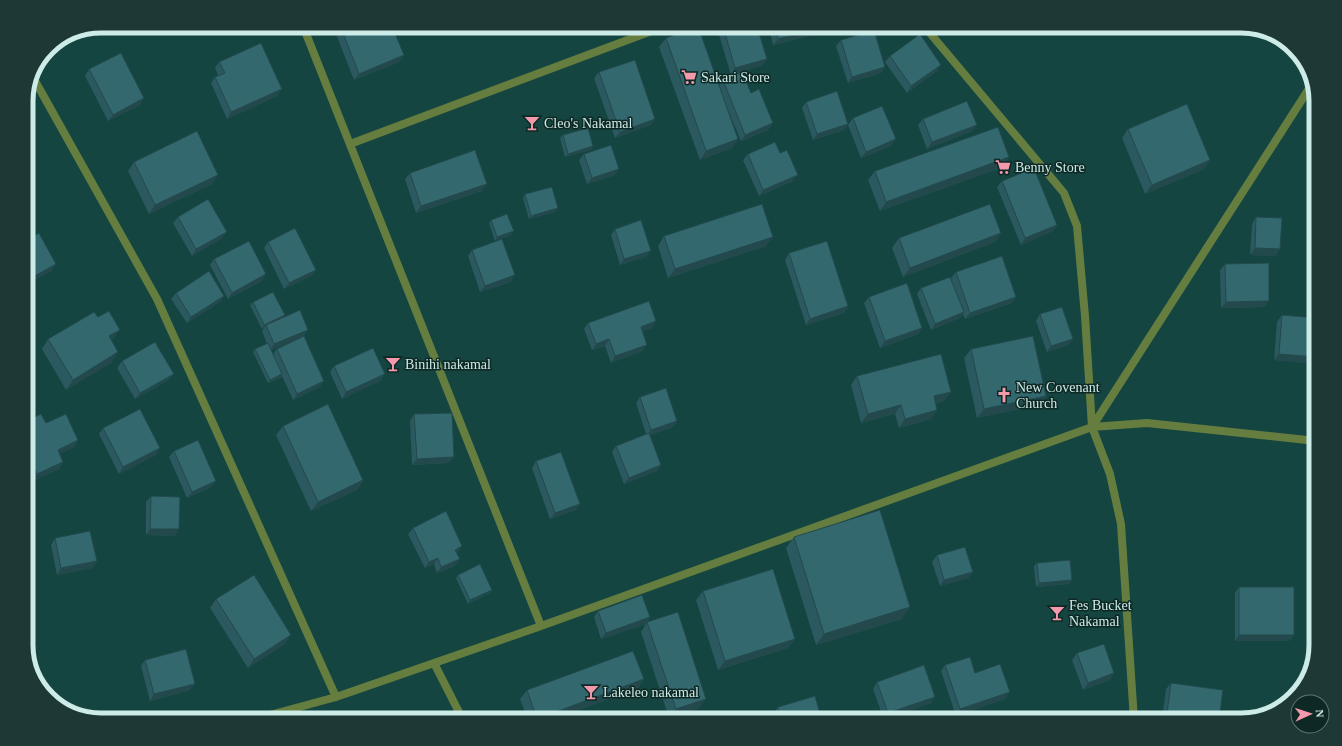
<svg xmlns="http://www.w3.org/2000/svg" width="1342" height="746" font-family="'Times New Roman',serif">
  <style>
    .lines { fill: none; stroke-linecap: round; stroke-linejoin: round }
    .minor { stroke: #667d40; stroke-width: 8 }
    .wall { fill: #2b595f }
    .shaded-wall { fill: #23494d }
    .building { fill: #32686e; stroke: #23494d }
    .labels { text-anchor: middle; stroke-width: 3; stroke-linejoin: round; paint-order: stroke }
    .poi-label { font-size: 14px; fill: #cdebe7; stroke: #0e2825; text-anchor: start }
    .rim { fill: none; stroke: #cdebe7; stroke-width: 5 }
  </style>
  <rect width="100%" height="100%" fill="#144540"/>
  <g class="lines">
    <!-- minor -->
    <path class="minor" d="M303 26 541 626
      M924 26 1064 193 1077 226 1085 316 1092 427 1110 474 1121 524 1134 720
      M34 79 157 299 336 697
      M350 144 665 26
      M1092 427 1312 84
      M434 663 463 720
      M252 720 336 697 541 626 1092 427 1147 423 1316 441"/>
  </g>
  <!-- wall -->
  <path class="wall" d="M718 26H757L763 65 731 75 717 28Z
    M769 26H813L814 30 809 36 773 45Z
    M341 28 404 55 399 62 354 80 336 34Z
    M666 38 719 85 723 80 751 93 773 123 768 130 741 141 728 110 738 139 732 148 700 160 659 47Z
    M841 40 885 67 881 73 848 83 836 46Z
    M890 56 937 71 907 93 885 62Z
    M219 62 282 89 277 96 227 119 211 83 215 77 218 75 215 68Z
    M89 69 140 105 108 121 85 76Z
    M599 72 651 125 615 138 594 78Z
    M806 102 848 124 844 130 813 140 802 108Z
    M853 118 891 146 861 158 848 125Z
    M923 119 977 125 972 131 927 149 918 125Z
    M1128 129 1210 160 1204 169 1145 194 1122 138Z
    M563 135 593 146 591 150 565 157 560 138Z
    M780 153 793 181 759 196 743 160 748 154Z
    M584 154 615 175 587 184 579 160Z
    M1009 157 1003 167 880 211 868 180 875 171Z
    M134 162 218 175 212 184 149 214 128 171Z
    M410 173 482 191 416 213 405 179Z
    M1002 181 1057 225 1053 231 1021 245 997 187Z
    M525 194 555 212 529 219 523 198Z
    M178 217 222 238 192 256 173 223Z
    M1256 217 1276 256 1250 255 1252 224Z
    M491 220 511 235 495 241 489 223Z
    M615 229 646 257 620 265 611 235Z
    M1001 233 995 242 903 277 892 248 899 238Z
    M664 236 766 246 668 278 658 246Z
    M268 242 316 270 311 276 284 289 264 248Z
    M472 250 511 282 480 292 468 256Z
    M789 253 848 306 844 313 806 325 785 260Z
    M214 259 262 281 228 299 210 265Z
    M1225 264 1265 307 1221 308 1220 270Z
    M956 272 1012 303 965 319 963 314 960 318 931 330 917 294 921 288 951 278Z
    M176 293 224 296 220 302 187 323 171 299Z
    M869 297 922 328 918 334 880 348 864 303Z
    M253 302 285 315 283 317 308 330 303 337 271 350 273 354 277 349 320 387 293 400 282 376 280 378 268 383 253 352 255 349 267 344 262 331 264 328 262 329 250 305Z
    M1040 314 1073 339 1068 345 1047 352 1036 321Z
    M1282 315 1316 364 1274 360 1277 322Z
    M588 323 652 328 642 331 647 345 642 351 611 363 605 346 592 350 584 329Z
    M48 339H113L111 340 112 362 66 390 42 349Z
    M971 349 1046 396 1040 405 977 418 964 358Z
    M122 361 169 380 135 399 117 368Z
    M334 366 385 374 380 381 342 399 330 372Z
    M857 376 951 392 944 401 935 404 931 419 899 428 895 414 861 423 851 385Z
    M640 397 677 421 673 427 650 435 661 465 657 471 624 484 612 452 616 446 646 434 636 403Z
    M414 414 449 463 412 465 410 421Z
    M26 421 46 423 78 440 74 447 59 454 63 462 59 469 33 481 26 466Z
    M283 426 363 480 357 490 311 511 276 435Z
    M103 428 156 455 119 474 99 434Z
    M174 451 211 487 187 498 169 457Z
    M536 461 580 504 576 510 550 519 532 468Z
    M151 496 175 536 146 535V502Z
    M413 528 462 546 457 553 455 566 437 573 434 564 425 568 408 534Z
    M794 537 902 619 816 645 786 548Z
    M55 538 97 561 92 568 57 575 51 545Z
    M937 555 973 572 968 578 940 586 932 562Z
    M1037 563 1072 580 1069 584 1036 587 1034 566Z
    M458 575 492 590 490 593 468 604 456 578Z
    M1239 587 1294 635 1289 641H1235V593Z
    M703 591 795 639 788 648 718 670 696 600Z
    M216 599 285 644 248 668 210 608Z
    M598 611 650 617 646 624 601 639 594 617Z
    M647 622 699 708 669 718 641 632Z
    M1077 653 1110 680 1083 690 1072 660Z
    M145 660 190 690 150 701 141 666Z
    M945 665 975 673 1005 699 956 716 941 671Z
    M644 679 638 688 552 720H528L520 699 527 690Z
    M877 682 931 703 884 720 873 689Z
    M1171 683 1219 720H1162L1166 689Z
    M778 707 822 720H775L773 714Z"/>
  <!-- shaded-wall -->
  <path class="shaded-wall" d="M814 30 809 36 773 45 778 39Z
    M404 55 399 62 354 80 359 74Z
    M767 59 763 65 731 75 735 68Z
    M941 65 937 71 907 93 911 86Z
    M885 67 881 73 848 83 852 77Z
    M282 89 277 96 227 119 231 112Z
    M144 98 140 105 108 121 113 115Z
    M655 119 651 125 615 138 620 132Z
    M773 123 768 130 741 141 745 135Z
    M848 124 844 130 813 140 817 134Z
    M977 125 972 131 927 149 932 142Z
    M738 139 732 148 700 160 706 151Z
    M896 139 891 146 861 158 866 152Z
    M593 146 591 150 565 157 568 154Z
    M1009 157 1003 167 880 211 886 202Z
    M1210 160 1204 169 1145 194 1152 185Z
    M619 169 615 175 587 184 592 178Z
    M218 175 212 184 149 214 155 205Z
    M798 175 793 181 759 196 763 190Z
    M487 184 482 191 416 213 421 206Z
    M558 208 555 212 529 219 531 216Z
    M1057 225 1053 231 1021 245 1025 238Z
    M514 231 511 235 495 241 497 237Z
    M227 232 222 238 192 256 196 249Z
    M1001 233 995 242 903 277 910 268Z
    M773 237 766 246 668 278 675 269Z
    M1255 248 1280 249 1276 256 1250 255Z
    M651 251 646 257 620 265 624 259Z
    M56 264 52 271 26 285V281Z
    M316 270 311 276 284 289 289 283Z
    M266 274 262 281 228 299 232 293Z
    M515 275 511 282 480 292 485 286Z
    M224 296 220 302 187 323 191 317Z
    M1016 297 1012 303 965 319 970 313Z
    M1269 301 1265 307 1221 308 1226 302Z
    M848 306 844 313 806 325 810 319Z
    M964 312 960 318 931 330 935 324Z
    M285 315 283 318 266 325 264 328 262 329 264 325Z
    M656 321 652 328 636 333 641 327Z
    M922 328 918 334 880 348 885 341Z
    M120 330 113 339 102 345 109 336Z
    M308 330 303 337 270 351 274 344Z
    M609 339 605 346 592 350 596 344Z
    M1073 339 1068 345 1047 352 1051 346Z
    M647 345 642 351 611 363 615 356Z
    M118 352 112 362 66 390 73 380Z
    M1279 354 1316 357V364L1274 360Z
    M174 374 169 380 135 399 140 393Z
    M282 374 280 378 268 383 270 380Z
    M385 374 380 381 342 399 346 392Z
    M324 381 320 387 293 400 297 394Z
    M951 392 944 401 927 406 934 396Z
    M1046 396 1040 405 977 418 984 409Z
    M30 401 28 405H26V402Z
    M901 405 895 414 861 423 868 414Z
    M937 410 931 419 899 428 905 419Z
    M677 421 673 427 647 436 651 430Z
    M78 440 74 447 53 457 58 450Z
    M160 448 156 455 119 474 123 467Z
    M454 457 449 463 412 465 417 459Z
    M63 462 59 469 33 481 37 474Z
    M661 465 657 471 624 484 629 478Z
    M363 480 357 490 311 511 318 502Z
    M216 481 211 487 187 498 192 492Z
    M580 504 576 510 550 519 555 513Z
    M150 529H179L175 536 146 535Z
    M462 546 458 552 451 556 455 550Z
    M438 558 434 564 425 568 429 562Z
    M460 559 455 566 437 573 441 567Z
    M97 561 92 568 57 575 61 568Z
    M973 572 968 578 940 586 944 580Z
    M1072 580 1069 584 1036 587 1039 583Z
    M492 590 490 593 468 604 470 600Z
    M910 607 902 619 816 645 824 634Z
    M650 617 646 624 601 639 606 633Z
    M291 635 285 644 248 668 254 659Z
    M1239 635H1294L1289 641H1235Z
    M795 639 788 648 718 670 725 661Z
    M1114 673 1110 680 1083 690 1088 683Z
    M644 679 638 688 552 720H536L537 719Z
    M195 684 190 690 150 701 154 694Z
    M1010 692 1005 699 956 716 960 709Z
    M935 697 931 703 884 720 888 713Z
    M706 699 699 708 669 718 676 709Z"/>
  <!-- building -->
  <path class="building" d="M346 26H392L404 55 359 74 341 28Z
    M698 26 738 139 706 151 666 38Z
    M723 26H757L767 59 735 68Z
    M775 26H813L814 30 778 39Z
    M874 30 885 67 852 77 841 40Z
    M920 34 941 65 911 86 890 56Z
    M261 43 282 89 231 112 215 77 225 73 219 62Z
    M121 53 144 98 113 115 89 69Z
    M635 60 655 119 620 132 599 72Z
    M742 72 751 93 759 89 773 123 745 135 723 80Z
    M837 91 848 124 817 134 806 102Z
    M967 101 977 125 932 142 923 119Z
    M1187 104 1210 160 1152 185 1128 129Z
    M882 106 896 139 866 152 853 118Z
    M998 127 1009 157 886 202 875 171Z
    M588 128 593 146 568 154 563 135Z
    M197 131 218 175 155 205 134 162Z
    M775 142 780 153 787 150 798 175 763 190 748 154Z
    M611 145 619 169 592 178 584 154Z
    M475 150 487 184 421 206 410 173Z
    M1034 168 1057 225 1025 238 1002 181Z
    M552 187 558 208 531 216 525 194Z
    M208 199 227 232 196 249 178 217Z
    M762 204 773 237 675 269 664 236Z
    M990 204 1001 233 910 268 899 238Z
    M507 214 514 231 497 237 491 220Z
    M1256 217 1282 218 1280 249 1255 248Z
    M641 220 651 251 624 259 615 229Z
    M295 228 316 270 289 283 268 242Z
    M39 233 56 264 26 281V240Z
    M502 239 515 275 485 286 472 250Z
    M249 241 266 274 232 293 214 259Z
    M827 241 848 306 810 319 789 253Z
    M1002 256 1016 297 970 313 956 272Z
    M1269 263V301L1226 302 1225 264Z
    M209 271 224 296 191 317 176 293Z
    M950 277 964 312 935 324 921 288Z
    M907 283 922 328 885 341 869 297Z
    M273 292 285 315 264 325 253 302Z
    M649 301 656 321 641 327 647 345 615 356 609 339 596 344 588 323Z
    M1062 307 1073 339 1051 346 1040 314Z
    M300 310 308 330 274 344 266 325Z
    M109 311 120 330 109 336 118 352 73 380 48 339 94 312 98 317Z
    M1282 315 1316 318V357L1279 354Z
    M304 336 324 381 297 394 277 349Z
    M1033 336 1046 396 984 409 971 349Z
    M155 342 174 374 140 393 122 361Z
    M268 343 282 374 270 380 255 349Z
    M373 348 385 374 346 392 334 366Z
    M941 354 951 392 934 396 937 410 905 419 901 405 868 414 857 376Z
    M26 387H28L30 401 26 402Z
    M666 388 677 421 651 430 640 397Z
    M328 404 363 480 318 502 283 426Z
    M140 409 160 448 123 467 103 428Z
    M452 413 454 457 417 459 414 414Z
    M41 414 46 423 66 414 78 440 58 450 63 462 37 474 26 450V421Z
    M649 433 661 465 629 478 616 446Z
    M198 440 216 481 192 492 174 451Z
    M561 452 580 504 555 513 536 461Z
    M151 496 180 497 179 529H150Z
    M880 510 910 607 824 634 794 537Z
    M446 511 462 546 455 550 460 559 441 567 438 558 429 562 413 528Z
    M90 531 97 561 61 568 55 538Z
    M965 547 973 572 944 580 937 555Z
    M1070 560 1072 580 1039 583 1037 563Z
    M480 564 492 590 470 600 458 575Z
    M773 569 795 639 725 661 703 591Z
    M254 575 291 635 254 659 216 599Z
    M1239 587H1294V635H1239Z
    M642 595 650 617 606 633 598 611Z
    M678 612 706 699 676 709 647 622Z
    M1104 644 1114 673 1088 683 1077 653Z
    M186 649 195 684 154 694 145 660Z
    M633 651 644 679 537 719 527 690Z
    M970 657 975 673 1000 664 1010 692 960 709 945 665Z
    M924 665 935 697 888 713 877 682Z
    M1171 683 1223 690 1219 720H1166Z
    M815 696 822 720H781L778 707Z"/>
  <!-- icons -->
  <defs>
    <symbol id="supermarket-bare" viewBox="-9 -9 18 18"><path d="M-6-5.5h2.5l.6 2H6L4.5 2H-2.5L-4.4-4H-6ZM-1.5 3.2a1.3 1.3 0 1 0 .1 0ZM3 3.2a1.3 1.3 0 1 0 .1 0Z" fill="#f29aac" stroke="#0e2825" stroke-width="2.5" paint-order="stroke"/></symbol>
    <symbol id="bar-bare" viewBox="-9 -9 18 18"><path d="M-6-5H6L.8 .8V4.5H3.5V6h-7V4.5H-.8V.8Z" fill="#f29aac" stroke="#0e2825" stroke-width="2.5" paint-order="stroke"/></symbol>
    <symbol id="church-bare" viewBox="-9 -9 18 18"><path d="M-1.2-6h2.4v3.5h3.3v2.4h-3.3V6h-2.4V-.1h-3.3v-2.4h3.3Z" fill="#f29aac" stroke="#0e2825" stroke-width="2.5" paint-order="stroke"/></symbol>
  </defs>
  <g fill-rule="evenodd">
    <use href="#supermarket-bare" x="678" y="66" width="22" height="22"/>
    <use href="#bar-bare" x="521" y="112" width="22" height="22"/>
    <use href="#supermarket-bare" x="992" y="156" width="22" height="22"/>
    <use href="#bar-bare" x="382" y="353" width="22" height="22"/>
    <use href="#church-bare" x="993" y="384" width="22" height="22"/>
    <use href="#bar-bare" x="1046" y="602" width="22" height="22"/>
    <use href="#bar-bare" x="580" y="681" width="22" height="22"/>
  </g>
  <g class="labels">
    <!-- poi labels -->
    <g class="poi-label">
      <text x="701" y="82">Sakari Store</text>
      <text x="544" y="128">Cleo's Nakamal</text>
      <text x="1015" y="172">Benny Store</text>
      <text x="405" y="369">Binihi nakamal</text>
      <text x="1016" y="392">New Covenant<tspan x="1016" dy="16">Church</tspan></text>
      <text x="1069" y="610">Fes Bucket<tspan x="1069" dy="16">Nakamal</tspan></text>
      <text x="603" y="697">Lakeleo nakamal</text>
    </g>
  </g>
  <!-- crop -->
  <path d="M0 0H1342V746H0ZM101 33H1241A68 68 0 0 1 1309 101V645A68 68 0 0 1 1241 713H101A68 68 0 0 1 33 645V101A68 68 0 0 1 101 33Z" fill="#1d3835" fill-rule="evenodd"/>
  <path class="rim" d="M101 33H1241A68 68 0 0 1 1309 101V645A68 68 0 0 1 1241 713H101A68 68 0 0 1 33 645V101A68 68 0 0 1 101 33Z"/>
  <!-- north arrow -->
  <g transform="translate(1310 714) rotate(87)"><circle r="19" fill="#0e2825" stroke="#5a7673"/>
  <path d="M0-3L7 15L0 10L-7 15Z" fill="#f29aac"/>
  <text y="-6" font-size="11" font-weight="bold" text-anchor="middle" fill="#cdebe7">N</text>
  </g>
</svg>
